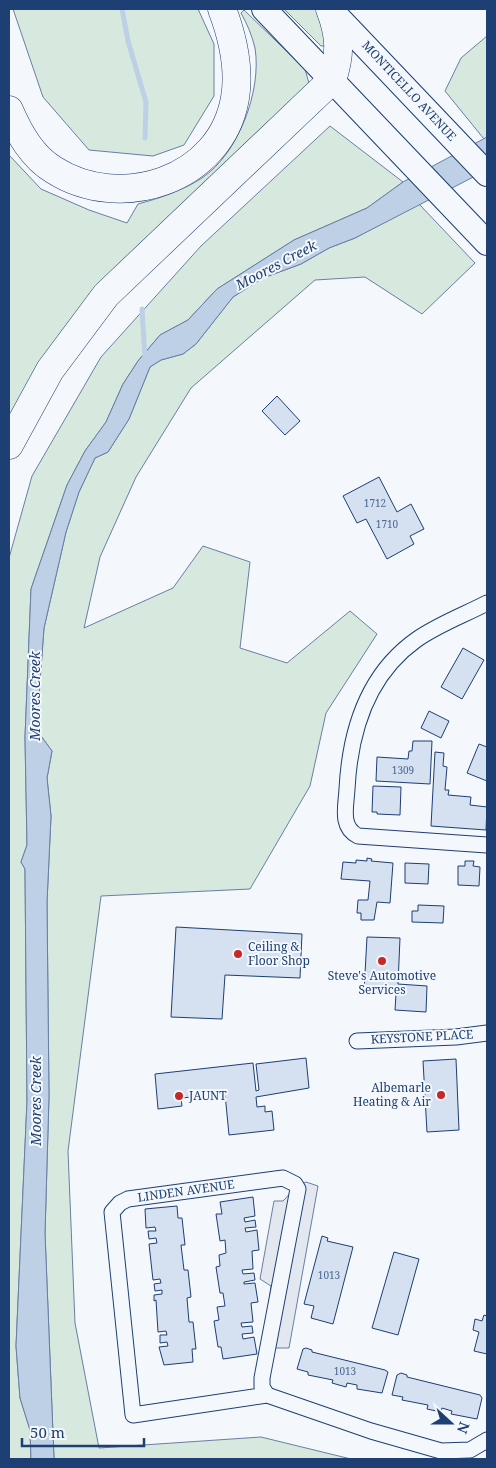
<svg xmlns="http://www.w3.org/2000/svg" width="496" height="1468" font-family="'Noto Serif',serif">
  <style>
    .green { fill: #d7e8df; stroke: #687fa3 }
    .parking { fill: #e3e8f0; stroke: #687fa3 }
    .water { fill: #bed0e5; stroke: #687fa3 }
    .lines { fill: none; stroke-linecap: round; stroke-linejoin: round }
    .stream { stroke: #bed0e5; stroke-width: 5 }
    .building { fill: #d5e0f0; stroke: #1d3f73 }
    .minor-casing { stroke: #1d3f73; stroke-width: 17 }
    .primary-casing { stroke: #1d3f73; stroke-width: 26 }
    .motorway-casing { stroke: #1d3f73; stroke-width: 29 }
    .minor { stroke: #f4f7fb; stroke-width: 15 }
    .primary { stroke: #f4f7fb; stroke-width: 24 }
    .motorway { stroke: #f4f7fb; stroke-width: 28 }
    .poi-dot { fill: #c62828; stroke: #f4f7fb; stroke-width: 2 }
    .labels { text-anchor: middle; stroke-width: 4; stroke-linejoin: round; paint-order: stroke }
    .number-label { font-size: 10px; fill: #4b6792 }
    .street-label { font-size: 12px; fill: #1d3f73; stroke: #f4f7fb }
    .poi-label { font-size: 12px; fill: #1d3f73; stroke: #f4f7fb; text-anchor: start }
    .water-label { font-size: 14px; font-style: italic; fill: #1d3f73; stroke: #f4f7fb }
  </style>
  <rect width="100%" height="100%" fill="#f4f7fb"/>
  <!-- green -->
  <path class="green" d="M13 9H198L214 44V96L184 145 153 156 89 150 43 97Z
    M284 9H317L327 46H321Z
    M244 10 305 69 310 87 251 147 9 423V155L41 189 89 210 127 223 138 204C160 198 182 191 202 178 238 154 262 91 255 48 252 35 247 24 241 13Z
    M487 36V137L484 139 445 91 461 58Z
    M330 126 403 182 367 208 294 240 217 289 188 320 160 335 138 361 123 384 106 422 85 451 67 485 31 589 25 737 27 845 21 862 25 869 27 1101 16 1346 20 1398 30 1430 31 1459H9V558L32 476 101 357 201 246Z
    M419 204 475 263 422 314 365 277 315 280 191 388 136 477 100 557 84 628 173 588 203 546 250 562 240 648 287 663 350 611 377 634 326 713 310 786 250 889 101 896 68 1151 75 1323 99 1448 261 1437 351 1459H54L45 1233 49 1096 47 902 51 816 47 778 52 751 41 736 38 708 44 628 66 532 79 492 95 458 108 452 129 419 150 367 161 360 183 354 196 344 233 297 263 278 301 264 329 248 355 238Z"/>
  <!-- parking -->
  <path class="parking" d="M306 1182 318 1186 289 1348H263L271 1286 260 1279 274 1201H283L297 1186Z"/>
  <!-- water -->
  <path class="water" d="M487 137V170L355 238 329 248 301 264 263 278 233 297 196 344 183 354 161 360 150 367 129 419 108 452 95 458 79 492 66 532 44 628 38 708 41 736 52 751 47 778 51 816 47 902 49 1096 45 1233 54 1459H31L30 1430 20 1398 16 1346 27 1101 25 869 21 862 27 845 25 737 31 589 67 485 85 451 106 422 123 384 138 361 160 335 188 320 217 289 294 240 367 208 403 182Z"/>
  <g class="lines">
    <!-- stream -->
    <path class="stream" d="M122 9 128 41 146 102 145 138
      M142 309 145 359"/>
  </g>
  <!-- building -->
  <path class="building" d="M277 396 300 421 285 435 262 411Z
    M379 477 397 512 411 504 424 529 410 536 414 544 387 559 366 519 357 523 343 496Z
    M463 648 484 660 462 699 441 687Z
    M429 711 449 721 441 738 421 728Z
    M413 741H432L430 784 376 781 377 757 408 759 409 751H412Z
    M479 744 487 747V781L467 773Z
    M435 752 444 753 443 766 447 767 445 790H449L448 795 471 797 470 805 487 807 486 830 431 826Z
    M373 786 401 787 400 815 377 814V812H372Z
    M367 858 372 859 371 861 393 863 390 903 377 902 374 920H361V913H357L358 900H368L370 881 341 879 343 862 356 863V860L367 861Z
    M465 861H474L473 866 480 867 479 886 458 885V866H465Z
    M405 863 429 864 428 884 405 883Z
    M418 905 444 906 443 923 412 922V911H418Z
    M176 927 302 934 300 978 225 975 222 1019 171 1017Z
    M367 937 400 938 398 984 427 986 426 1012 395 1010 396 994 364 992Z
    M306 1058 309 1088 256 1097 257 1107 265 1106V1112L272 1111 274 1130 229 1135 225 1094 181 1098 182 1106 158 1109 155 1074 253 1063 256 1091 259 1090 256 1064Z
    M456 1059 459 1130 427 1132 423 1061Z
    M253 1197 255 1216 244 1218 245 1222 255 1220 256 1227 245 1228 246 1232 257 1230 259 1250 252 1251 253 1269 242 1270 243 1274 254 1273 255 1280 244 1282V1284L255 1283 258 1302 251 1303 253 1322 241 1323 242 1327 252 1326 253 1333 242 1334 243 1339 254 1337 257 1354 223 1359 221 1347H218L214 1321 219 1320 217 1307 225 1306 223 1293H220L216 1267 220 1266 219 1255 226 1253 225 1240 220 1241 216 1214H222L220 1202Z
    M177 1206 178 1218H182L185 1245H181L184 1270H188L191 1297 187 1298 189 1322H193L196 1349H192L193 1362 164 1365 159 1347 168 1346 167 1342 160 1343V1335H167L166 1331 158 1332 156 1300 154 1301V1295L162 1294V1290L155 1291 154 1284 161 1283 160 1279 153 1280 149 1244 157 1243 156 1238 149 1239 148 1231H156L155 1227 146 1228 145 1209Z
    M322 1236 328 1238 327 1241 353 1247 333 1324 311 1318 314 1306 304 1304Z
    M394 1252 419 1259 398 1335 372 1328Z
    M484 1315 487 1316V1354L474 1351 479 1332 473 1330 475 1319 482 1321Z
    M306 1348 312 1350V1352L385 1370 388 1372 382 1393 357 1389V1385L347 1383 346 1387 332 1383 333 1380 308 1375V1372L297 1369 303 1349Z
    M401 1373 407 1375V1377L480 1395 482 1398 477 1419 451 1414 452 1411 442 1408 441 1412 427 1409 428 1405 402 1400 403 1397 392 1395 397 1375Z"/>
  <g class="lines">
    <defs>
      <path id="minor" d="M487 603C464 615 437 625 416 640 367 675 350 731 347 789 346 807 340 827 358 836L487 845
        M357 1041 456 1037 487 1033
        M267 1395 262 1387V1378L298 1189 295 1184 283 1178 128 1199 120 1203 112 1212 133 1415 267 1395 371 1431 441 1451 470 1450 487 1440"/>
      <path id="primary" d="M264 9 487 243
        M330 9 487 174"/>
      <path id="motorway" d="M9 110C19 133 32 157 54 170 120 212 221 181 235 98 240 68 233 38 222 9
        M9 445 50 370 106 295 332 80C341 54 340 35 330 9"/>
    </defs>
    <!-- minor casing -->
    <use href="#minor" class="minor-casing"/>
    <!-- primary casing -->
    <use href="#primary" class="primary-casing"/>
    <!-- motorway casing -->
    <use href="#motorway" class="motorway-casing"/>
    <!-- minor -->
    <use href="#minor" class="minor"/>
    <!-- primary -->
    <use href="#primary" class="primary"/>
    <!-- motorway -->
    <use href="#motorway" class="motorway"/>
  </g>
  <!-- markers -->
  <g class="poi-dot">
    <circle cx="238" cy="954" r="5"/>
    <circle cx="382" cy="961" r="5"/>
    <circle cx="441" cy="1095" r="5"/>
    <circle cx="179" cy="1096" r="5"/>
  </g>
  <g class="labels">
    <!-- number labels -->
    <g class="number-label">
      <text x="375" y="507">1712</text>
      <text x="387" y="528">1710</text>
      <text x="403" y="774">1309</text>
      <text x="329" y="1279">1013</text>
      <text x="345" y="1375">1013</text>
    </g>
    <!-- street labels -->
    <g class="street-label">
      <text transform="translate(409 91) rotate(47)" y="4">MONTICELLO AVENUE</text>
      <text transform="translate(422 1037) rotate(-3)" y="4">KEYSTONE PLACE</text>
      <text transform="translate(186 1191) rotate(-8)" y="4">LINDEN AVENUE</text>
    </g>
    <!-- poi labels -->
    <g class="poi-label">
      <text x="248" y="951">Ceiling &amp;<tspan x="248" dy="14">Floor Shop</tspan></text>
      <text x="382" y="980" text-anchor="middle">Steve's Automotive<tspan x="382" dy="14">Services</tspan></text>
      <text x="431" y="1092" text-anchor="end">Albemarle<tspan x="431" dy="14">Heating &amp; Air</tspan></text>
      <text x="189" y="1100">JAUNT</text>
    </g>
    <!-- water labels -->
    <g class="water-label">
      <text transform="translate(276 265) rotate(-28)" y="5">Moores Creek</text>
      <text transform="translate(35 696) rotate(-90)" y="5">Moores Creek</text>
      <text transform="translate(36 1101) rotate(-90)" y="5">Moores Creek</text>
    </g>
  </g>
  <!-- border -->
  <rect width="496" height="1468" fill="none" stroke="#1d3f73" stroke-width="20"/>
  <!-- north arrow -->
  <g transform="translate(451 1423) rotate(111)" stroke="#f4f7fb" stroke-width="4" paint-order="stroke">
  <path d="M0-4L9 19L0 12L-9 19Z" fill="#1d3f73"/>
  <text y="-8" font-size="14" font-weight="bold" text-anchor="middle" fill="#1d3f73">N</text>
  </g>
  <!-- scale -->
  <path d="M22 1438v8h122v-8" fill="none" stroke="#1d3f73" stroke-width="2.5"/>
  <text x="30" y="1438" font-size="15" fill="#1d3f73" stroke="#f4f7fb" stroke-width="4" paint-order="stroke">50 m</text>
</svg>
